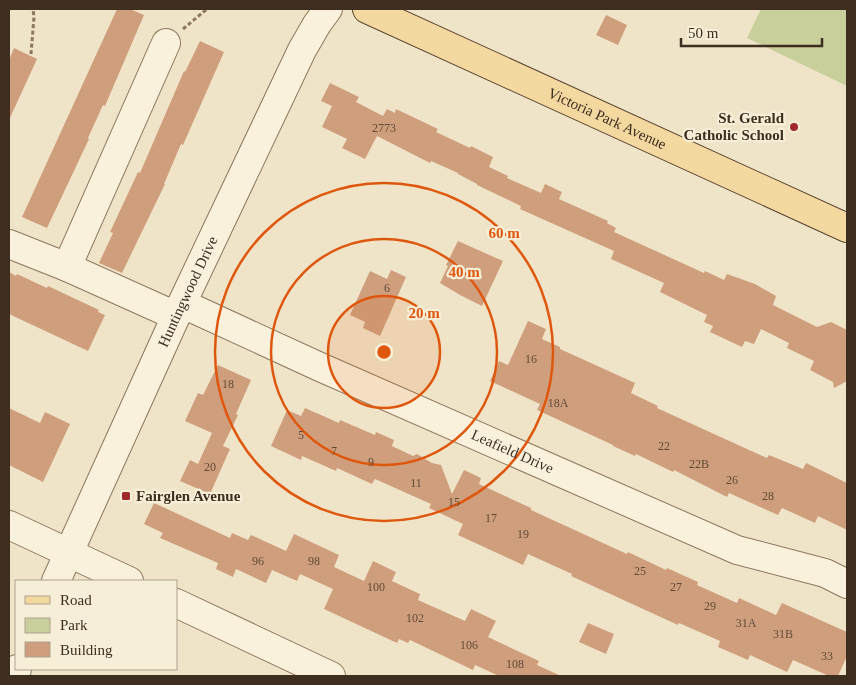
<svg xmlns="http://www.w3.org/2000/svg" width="856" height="685" font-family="'Times New Roman',serif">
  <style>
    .green { fill: #c9cf9b }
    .building { fill: #cf9f7d }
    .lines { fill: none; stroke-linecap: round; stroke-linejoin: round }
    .minor-casing { stroke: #8d765c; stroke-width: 30 }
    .major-casing { stroke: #5b4430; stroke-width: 30 }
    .path { stroke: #8d765c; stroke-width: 3; stroke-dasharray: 4 2.5; stroke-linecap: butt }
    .minor { stroke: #faf1dc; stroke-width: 28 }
    .major { stroke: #f3d9a0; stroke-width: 28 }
    .ring { fill: none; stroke: #df570d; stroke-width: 2.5 }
    .poi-dot { fill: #9e2a2b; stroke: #f7eed8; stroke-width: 2 }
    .labels { text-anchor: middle; stroke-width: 4.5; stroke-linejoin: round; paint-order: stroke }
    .number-label { font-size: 12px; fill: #624a37 }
    .poi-label { font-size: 15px; font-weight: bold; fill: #3d2e20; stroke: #f7eed8; text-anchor: end }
    .street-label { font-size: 15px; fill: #3d2e20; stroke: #f7eed8 }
    .centre { fill: #df570d; stroke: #f7eed8; stroke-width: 2.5 }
    .ring-label { font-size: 15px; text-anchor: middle; font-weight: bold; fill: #df570d; stroke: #f7eed8; stroke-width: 4.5; stroke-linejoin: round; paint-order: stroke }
  </style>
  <rect width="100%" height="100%" fill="#f0e4c8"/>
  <!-- green -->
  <path class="green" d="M761 9H847V86L747 38Z"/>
  <!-- building -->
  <path class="building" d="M117 9H130L144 15 105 106 103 105 88 138 89 139 47 228 22 217Z
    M606 15 627 25 618 45 596 35Z
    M200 41 224 52 183 145 181 144 164 184H165L122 273 99 263 113 233 110 232 138 172 140 173 184 71 185 72Z
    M14 48 37 59 9 120V60Z
    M330 83 359 97 356 102 383 116 387 109 395 113 396 109 438 129 436 132 470 148 471 146 493 157 489 167 508 176 507 178 541 193 545 184 562 192 559 199 608 221 607 223 616 228 614 232 704 273 705 271 724 280 727 274 755 284 776 296 773 305 817 327 831 322 847 330V381L834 388 833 382 810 370 814 361 787 348 789 343 761 329 754 344 745 341 742 347 710 332 713 326 704 322 707 315 660 292 664 283 611 259 614 251 520 209 521 206 477 185V184L458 174V173L431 161 430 163 377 136 365 159 342 148 347 139 322 127 332 106 321 101Z
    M458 241 503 261 482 306 460 295 440 283 448 266 446 265Z
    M391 270 406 277 380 336 363 328 365 322 350 315 370 271 387 279Z
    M9 272 16 276 17 274 47 288 48 286 99 310 98 312 105 315 88 351 9 314Z
    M528 321 546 329 542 339 560 347V349L635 383 631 393 658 406 657 408 767 458 769 455 803 469 806 463 847 483V530L818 516 815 523 782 508 778 515 729 493 727 497 674 470 673 472 636 454 635 456 613 446V445L537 410 540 404 490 381 499 361 508 365Z
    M218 365 251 380 236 414 238 415 223 446 230 449 210 494 180 481 190 460 198 464 212 433 185 421 198 393 203 395Z
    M9 408 40 423 45 412 70 424 43 482 9 465Z
    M305 408 339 423 340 420 375 435 376 432 394 440 392 446 413 456 417 454 432 463 441 465 452 494 464 470 481 478 479 484 531 508V510L627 554 628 552 666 570 667 568 698 582 697 585 737 603 739 598 776 615 782 603 847 632V656L838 676H829L793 660 787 672 750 655 748 660 718 647 720 641 679 623 678 625 571 576 572 574 528 554 523 565 458 535 463 524 429 508 431 504 375 479 372 484 337 468 336 471 302 456 301 460 271 446 287 410 301 416Z
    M154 503 230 538 232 533 248 540 251 535 286 551 294 534 339 555 334 567 364 581 373 561 396 572 392 581 420 594 418 600 465 621 471 609 496 621 488 637 539 661 537 665 561 676H499L475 665 473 670 410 640 408 643 399 639 397 643 324 609 333 589 300 574 297 581 272 570 266 583 236 569 233 577 216 569 218 563 160 538 163 533 144 524Z
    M588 623 614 634 606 654 579 642Z"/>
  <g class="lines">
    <defs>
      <g id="minor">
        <path d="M9 244 67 267 176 316"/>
        <path d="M67 267 166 43"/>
        <path id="s1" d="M183 304 320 367 737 550 825 573 847 584"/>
        <path d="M9 525 129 581"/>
        <path id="s2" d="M56 581 176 316 302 50 317 24 328 9"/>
        <path d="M176 603 331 676"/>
        <path d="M13 676 17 669"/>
      </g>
      <g id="major">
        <path id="s3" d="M367 9 847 228"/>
      </g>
    </defs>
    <!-- minor casing -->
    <use href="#minor" class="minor-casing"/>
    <!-- major casing -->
    <use href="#major" class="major-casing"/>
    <!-- path -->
    <path class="path" d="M183 29 207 9
      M31 54 34 17 33 9"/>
    <!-- minor -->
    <use href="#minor" class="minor"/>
    <!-- major -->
    <use href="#major" class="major"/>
  </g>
  <!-- distance rings -->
  <circle cx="384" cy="352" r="56" fill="#df570d" fill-opacity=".12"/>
  <g class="ring">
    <circle cx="384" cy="352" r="56"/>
    <circle cx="384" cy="352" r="113"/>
    <circle cx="384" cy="352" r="169"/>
  </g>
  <!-- markers -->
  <g class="poi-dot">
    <circle cx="794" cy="127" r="5"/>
    <rect x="121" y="491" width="10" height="10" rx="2.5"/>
  </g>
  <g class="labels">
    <!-- number labels -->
    <g class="number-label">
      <text x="384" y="132">2773</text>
      <text x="387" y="292">6</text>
      <text x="531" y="363">16</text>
      <text x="228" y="388">18</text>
      <text x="558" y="407">18A</text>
      <text x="301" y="439">5</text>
      <text x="664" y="450">22</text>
      <text x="334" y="455">7</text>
      <text x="371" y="466">9</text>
      <text x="699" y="468">22B</text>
      <text x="210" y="471">20</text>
      <text x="732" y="484">26</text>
      <text x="416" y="487">11</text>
      <text x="768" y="500">28</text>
      <text x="454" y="506">15</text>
      <text x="491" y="522">17</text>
      <text x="523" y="538">19</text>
      <text x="258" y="565">96</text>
      <text x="314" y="565">98</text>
      <text x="640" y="575">25</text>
      <text x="376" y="591">100</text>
      <text x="676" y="591">27</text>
      <text x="710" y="610">29</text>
      <text x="415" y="622">102</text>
      <text x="746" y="627">31A</text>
      <text x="783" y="638">31B</text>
      <text x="469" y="649">106</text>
      <text x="827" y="660">33</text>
      <text x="515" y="668">108</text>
    </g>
    <!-- poi labels -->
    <g class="poi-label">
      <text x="784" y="123">St. Gerald<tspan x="784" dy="17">Catholic School</tspan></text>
      <text x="136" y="501" text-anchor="start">Fairglen Avenue</text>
    </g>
    <!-- street labels -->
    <g class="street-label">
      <text dy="5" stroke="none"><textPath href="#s3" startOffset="264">Victoria Park Avenue</textPath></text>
      <text dy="5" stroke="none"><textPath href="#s2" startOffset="318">Huntingwood Drive</textPath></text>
      <text dy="5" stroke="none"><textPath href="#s1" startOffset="361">Leafield Drive</textPath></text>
    </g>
  </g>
  <circle cx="384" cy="352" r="8" class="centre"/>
  <g class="ring-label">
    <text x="504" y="238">60 m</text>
    <text x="464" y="277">40 m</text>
    <text x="424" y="318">20 m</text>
  </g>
  <!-- border -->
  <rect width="856" height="685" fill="none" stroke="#3d2e20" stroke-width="20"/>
  <!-- legend -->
  <rect x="15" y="580" width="162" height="90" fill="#f7eed8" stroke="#ada18e"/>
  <rect x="25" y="596" width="25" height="8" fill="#f3d9a0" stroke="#ada18e"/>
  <text x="60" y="605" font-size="15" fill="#3d2e20">Road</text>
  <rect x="25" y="618" width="25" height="15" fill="#c9cf9b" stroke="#ada18e"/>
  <text x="60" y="630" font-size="15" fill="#3d2e20">Park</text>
  <rect x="25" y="642" width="25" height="15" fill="#cf9f7d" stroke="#ada18e"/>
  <text x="60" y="655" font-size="15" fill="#3d2e20">Building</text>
  <!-- scale -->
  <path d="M681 38v8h141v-8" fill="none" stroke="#3d2e20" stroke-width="2.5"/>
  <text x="688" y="38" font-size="15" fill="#3d2e20" stroke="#f7eed8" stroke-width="4" paint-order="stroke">50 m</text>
</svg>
